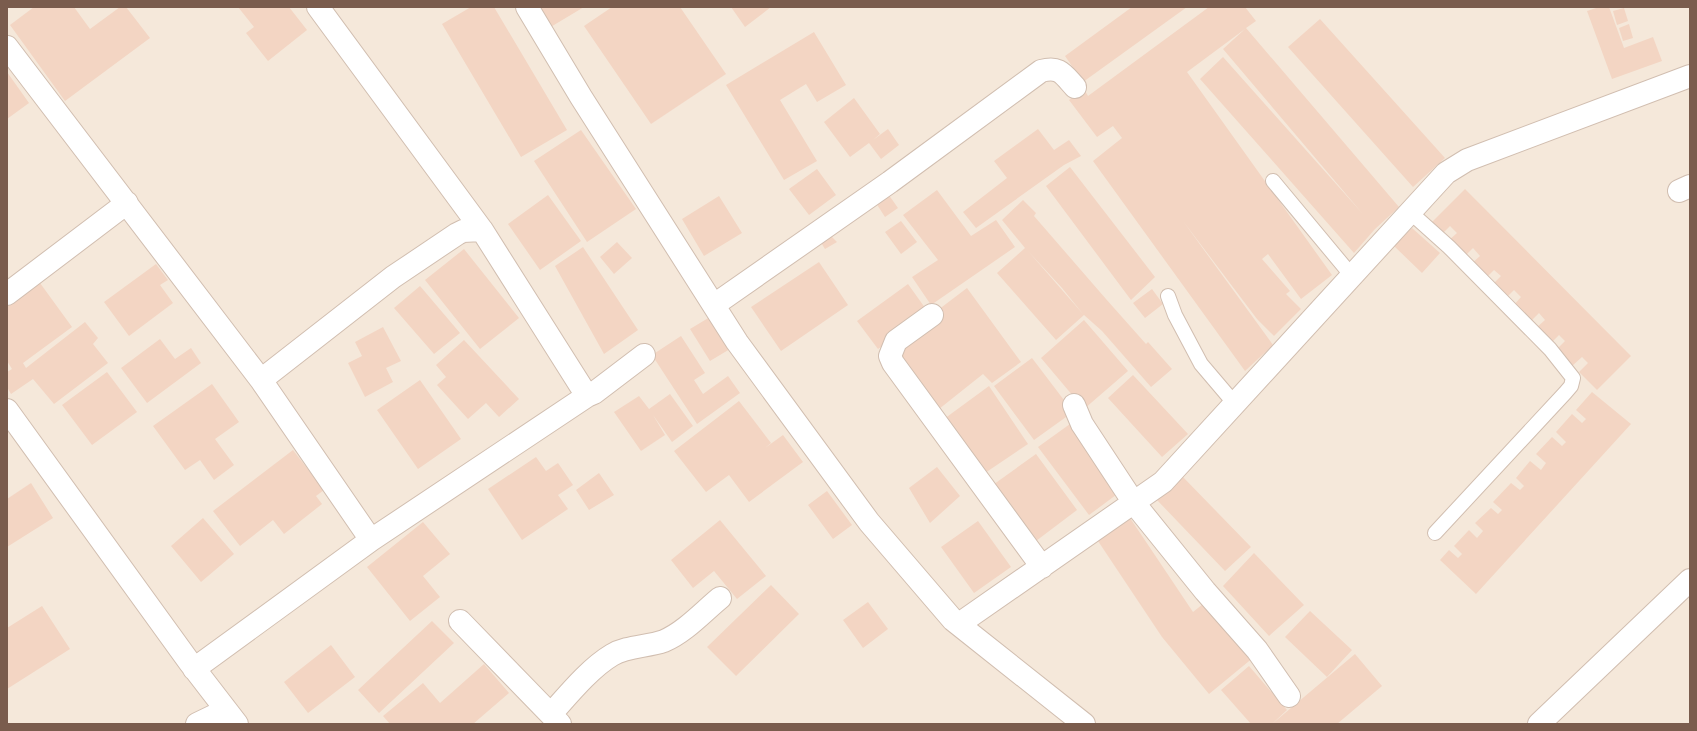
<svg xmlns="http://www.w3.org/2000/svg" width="1697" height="731" font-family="'PT Sans Narrow',sans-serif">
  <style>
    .residential { fill: #f5e8da }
    .building { fill: #f3d5c3; fill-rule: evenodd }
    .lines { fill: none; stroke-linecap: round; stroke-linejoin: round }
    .service-casing { stroke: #d1beb0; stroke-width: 16 }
    .minor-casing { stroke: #d1beb0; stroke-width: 24 }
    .service { stroke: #fff; stroke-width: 14 }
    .minor { stroke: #fff; stroke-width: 22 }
  </style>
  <rect width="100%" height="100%" fill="#fdf6ec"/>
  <!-- residential -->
  <path class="residential" d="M7 7H1690V724H7Z"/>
  <!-- building -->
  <path class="building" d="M34 7H74L90 29 120 7H126L150 38 65 101 10 25Z
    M238 7H289L307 30 268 61 246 33 254 27Z
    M471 7H494L567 130 521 157 442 24Z
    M537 7H584L549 28Z
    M612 7H680L726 74 651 124 584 26Z
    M731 7H771L745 27Z
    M1132 7H1187L1083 82 1065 56Z
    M1209 7H1245L1256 21 1246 28 1399 207 1375 229 1354 253 1200 79 1223 57 1362 213 1223 49 1245 29 1187 72 1332 275 1301 299 1268 254 1262 259 1290 291 1286 294 1301 309 1274 336 1257 319 1183 221 1273 345 1245 371 1093 161 1122 138 1113 126 1097 137 1069 100 1084 89 1088 96Z
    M1599 7H1609L1624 48 1653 37 1662 61 1612 79 1587 11Z
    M1624 8 1628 21 1617 25 1613 11Z
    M1320 19 1445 158 1413 187 1288 47Z
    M1629 24 1633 38 1623 41 1619 28Z
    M814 32 846 85 817 102 806 84 780 100 817 161 784 180 726 85Z
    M7 72 29 103 7 119Z
    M854 98 880 134 873 140 888 129 899 145 881 159 869 143 850 157 824 122Z
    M1038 129 1054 150 1069 140 1081 156 1064 165 976 228 963 212 1007 178 994 161Z
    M581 130 636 209 587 242 534 161Z
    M1070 167 1155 277 1131 300 1046 186Z
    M817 169 836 195 809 215 789 189Z
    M1465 189 1631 356 1597 390 1579 372 1588 363 1582 357 1572 366 1556 350 1565 341 1559 335 1550 344 1535 329 1545 320 1539 313 1530 322 1513 306 1521 297 1514 290 1506 298 1492 285 1501 276 1494 270 1486 278 1471 264 1480 256 1473 248 1464 257 1448 241 1457 233 1450 226 1441 235 1430 224Z
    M937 190 971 236 996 220 1015 247 931 305 912 277 938 260 903 215Z
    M886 191 898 208 885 217 874 200Z
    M548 195 581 241 540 270 508 224Z
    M719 196 742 233 704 256 682 219Z
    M1023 200 1036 213 1034 216 1106 299 1146 344 1148 342 1172 369 1151 387 1102 331 1084 315 1056 340 997 273 1025 248 1002 220ZM1028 251 1062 288 1083 314Z
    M901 221 917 242 901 254 885 232Z
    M1412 228 1440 253 1422 273 1394 246Z
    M829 234 837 242 825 249 820 241Z
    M617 242 632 258 614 274 600 257Z
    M583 247 638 330 604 354 555 266Z
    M464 249 519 318 480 349 425 280Z
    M819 262 848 305 781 351 751 307Z
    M156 264 168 280 160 285 173 303 129 336 104 302Z
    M40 283 72 327 23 363 26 368 85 322 98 338 93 344 108 363 54 404 33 379 11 394 7 387V372L12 369 7 361V307Z
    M908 284 928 312 878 349 857 321Z
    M420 286 460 333 434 354 394 308Z
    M967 288 1021 362 992 383 983 374 934 413 892 355 942 319 938 310Z
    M1152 289 1163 304 1145 318 1133 303Z
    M710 317 730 349 710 361 690 329Z
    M1084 320 1128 371 1084 409 1041 358Z
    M383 327 401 361 386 368 393 382 365 397 348 363 362 356 355 342Z
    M681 336 705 373 694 380 703 394 728 376 740 393 697 424 652 355Z
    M160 339 175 359 191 348 201 363 147 403 121 368Z
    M464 340 519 399 499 417 486 403 468 419 437 385 446 377 436 365Z
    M1032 358 1073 412 1034 440 994 386Z
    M107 372 137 412 92 445 62 405Z
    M1133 375 1188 434 1162 457 1108 398Z
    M420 380 461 439 418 469 377 410Z
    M212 384 239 422 215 439 234 465 214 480 200 460 185 470 153 426Z
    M989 386 1028 444 982 475 944 419Z
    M1592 392 1631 424 1476 594 1440 560 1449 550 1458 558 1462 554 1454 546 1469 530 1477 538 1483 531 1475 523 1491 508 1498 514 1502 510 1493 502 1511 483 1520 490 1524 486 1516 478 1530 461 1541 470 1546 463 1536 454 1552 437 1562 446 1566 442 1556 432 1572 414 1582 423 1586 419 1576 410Z
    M670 394 693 426 672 442 653 415 665 435 641 451 614 412 639 396 649 409Z
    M739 401 771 443 765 448 783 435 803 462 749 502 729 475 706 492 674 451Z
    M1070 424 1120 492 1089 515 1038 447Z
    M293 450 324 490 316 496 322 504 284 534 273 520 240 546 213 511Z
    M1036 454 1077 510 1032 544 990 487Z
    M536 457 546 471 558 463 573 485 558 495 568 509 522 540 488 489Z
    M937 467 960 496 930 523 909 488Z
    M599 473 614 495 589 510 576 490Z
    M1182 476 1251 547 1225 571 1157 500Z
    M31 483 53 518 7 547V499Z
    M827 491 852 525 833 539 808 505Z
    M1128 515 1193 612 1208 600 1254 657 1209 694 1162 637 1098 541Z
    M203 518 234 554 201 582 171 546Z
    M720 520 766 576 737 599 714 571 693 588 671 560Z
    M978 521 1011 567 974 593 941 547Z
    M423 522 450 554 423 576 440 597 410 621 367 567Z
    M1254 553 1304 605 1269 636 1223 586Z
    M771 585 799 614 736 676 707 647Z
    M868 602 888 629 863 648 843 620Z
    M42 606 70 649 7 689V628Z
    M1310 611 1352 650 1327 677 1285 637Z
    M432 621 454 643 379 713 358 690Z
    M331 645 355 677 308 713 284 682Z
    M1355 654 1382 686 1337 724H1272Z
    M484 664 509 693 473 724H390L383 716 423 683 440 703Z
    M1249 666 1287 710 1272 724H1251L1221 690Z"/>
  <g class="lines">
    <defs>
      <path id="service" d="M1273 181 1352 276
        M1410 212 1449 247 1550 349 1573 378 1571 386 1565 393 1435 533
        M1168 296 1175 315 1201 364 1235 404"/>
      <path id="minor" d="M318 7 482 230 587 396
        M527 7 581 97 737 342 869 522 953 620 1084 724
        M7 47 261 380 371 540
        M1679 191 1690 186
        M7 294 127 203
        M714 305 890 182 1041 71C1060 66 1063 74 1075 87
        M932 315 896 341 890 356 893 363 1042 567
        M261 380 393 277 457 234 463 231 482 230
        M1074 405 1082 424 1134 503 1205 591 1257 650 1289 696
        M7 410 190 663 237 724
        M460 621 560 724
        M959 624 1163 482 1446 173 1467 160 1690 76
        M194 669 371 540 587 396 594 393 644 355
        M551 714C568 695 590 668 612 655 627 646 647 647 664 641 685 632 703 612 720 598
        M197 724 226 710
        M1539 724 1690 580"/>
    </defs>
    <!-- service casing -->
    <use href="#service" class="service-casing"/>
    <!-- minor casing -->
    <use href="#minor" class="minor-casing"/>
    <!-- service -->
    <use href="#service" class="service"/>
    <!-- minor -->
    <use href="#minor" class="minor"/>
  </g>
  <!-- border -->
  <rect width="1697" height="731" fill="none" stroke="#7a5c4d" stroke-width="16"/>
</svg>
